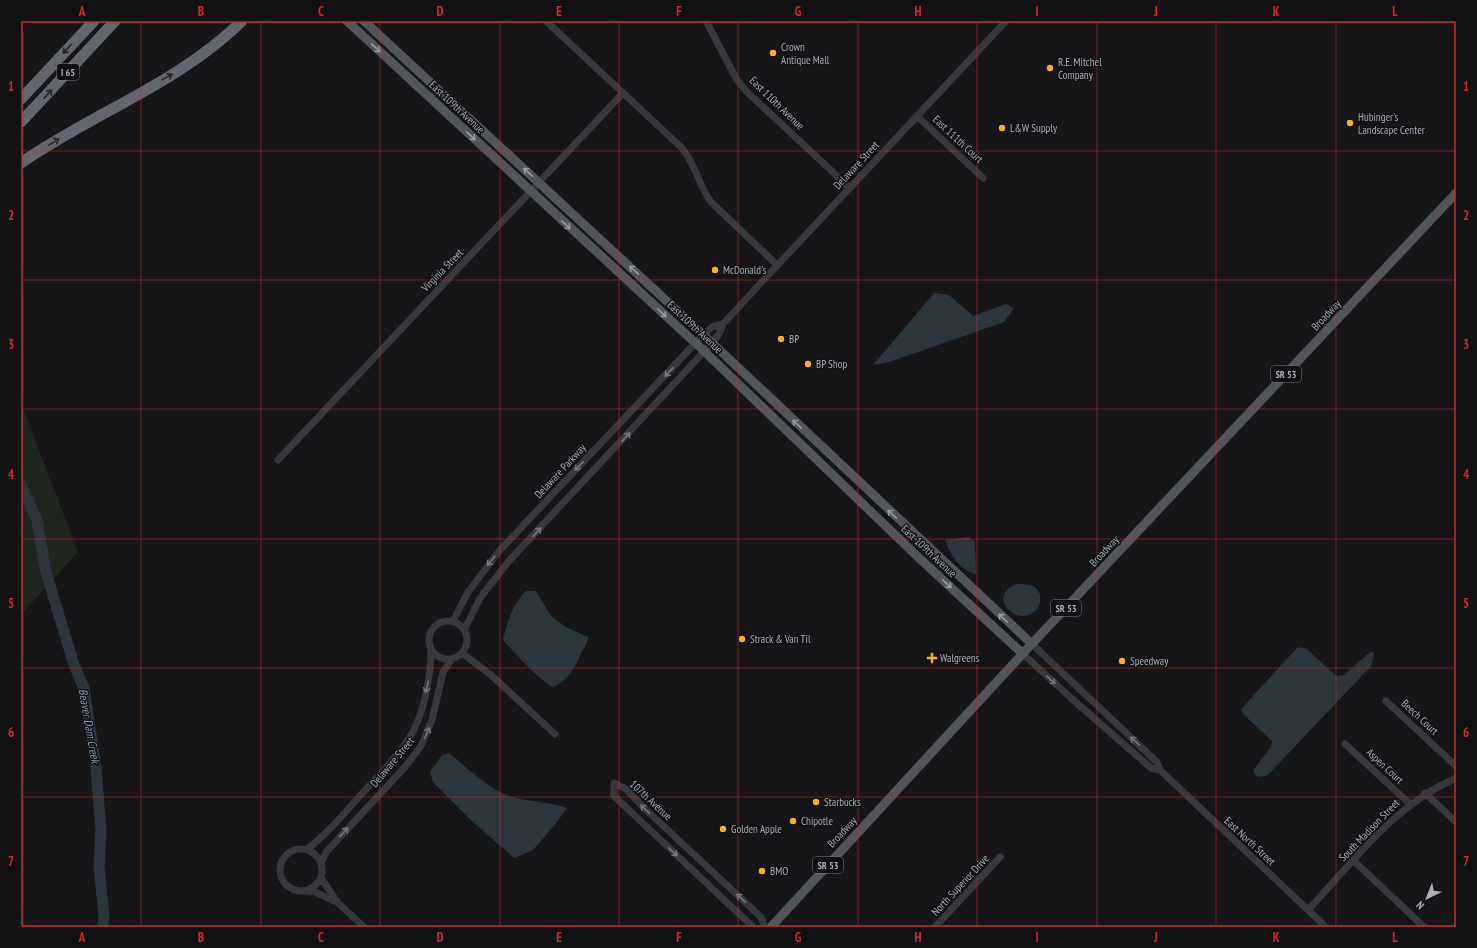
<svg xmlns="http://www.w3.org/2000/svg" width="1477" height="948" font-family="'PT Sans Narrow',sans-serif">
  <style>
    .green { fill: #1e261f }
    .water { fill: #2c353c }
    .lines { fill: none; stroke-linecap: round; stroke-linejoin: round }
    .river { stroke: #2c353c; stroke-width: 11 }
    .minor { stroke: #37383d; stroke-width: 7 }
    .major { stroke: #53555c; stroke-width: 9 }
    .highway { stroke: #63666e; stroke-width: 11 }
    .oneway { stroke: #979ba6 }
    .oneway2 { stroke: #26262a }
    .oneway3 { stroke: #757881 }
    .grid { fill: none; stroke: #d62828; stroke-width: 1; stroke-opacity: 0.55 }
    .poi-dot { fill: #f2b134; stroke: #111113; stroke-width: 1.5 }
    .labels { text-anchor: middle; stroke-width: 3; stroke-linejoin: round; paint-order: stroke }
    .shield { fill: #111113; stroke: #7b7e86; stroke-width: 1 }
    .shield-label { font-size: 10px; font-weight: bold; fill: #a8adb8 }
    .poi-label { font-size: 11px; fill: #a8adb8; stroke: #111113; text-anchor: start }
    .street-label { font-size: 11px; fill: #a8adb8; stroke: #111113 }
    .water-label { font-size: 12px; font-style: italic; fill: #7f9bb3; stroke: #111113 }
    .neatline { fill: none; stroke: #d62828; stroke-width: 1.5 }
    .grid-label { font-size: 13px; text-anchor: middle; font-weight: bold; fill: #d62828 }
  </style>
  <rect width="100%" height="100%" fill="#161618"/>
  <!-- green -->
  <path class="green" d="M21 403 78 552 21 615Z"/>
  <!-- water -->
  <path class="water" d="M934 293 949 295 973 316 1006 304 1014 308 1004 322 889 362 873 365Z
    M968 537 975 541 976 574C961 571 951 556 946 542V540Z
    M1017 584C1021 584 1026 584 1030 585 1042 588 1043 603 1036 610 1017 630 985 595 1017 584Z
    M526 591H536L551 616 566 627 588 637C587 646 582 650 579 658 573 671 567 680 554 687 542 684 513 651 503 640 507 623 513 603 526 591Z
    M1298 647 1307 649 1336 676 1344 675 1370 652H1373L1374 655 1371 666 1268 775C1262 777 1258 778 1254 773V769L1271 747 1272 741 1243 714 1241 709Z
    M449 753C469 769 490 791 515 798 532 802 550 802 567 808L557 822 533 850 514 858 474 823 433 782 430 772 442 755Z"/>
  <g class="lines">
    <!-- river -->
    <path class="river" d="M21 485 37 520 46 572 74 665 84 688 96 767 101 831 99 866 104 917 102 927"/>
    <!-- minor -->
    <path class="minor" d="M546 21 682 148C695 164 699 185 711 202L777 265
      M706 21 736 78 746 91 850 188
      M917 116 983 178
      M278 460 622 94
      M429 640a19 19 0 1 1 38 0a19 19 0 1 1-38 0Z
      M453 621 468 592 500 550 703 335 712 327 723 324
      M464 630 480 598 508 562 712 343 719 334 723 324 758 286 1006 21
      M1032 644 1157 762 1160 770 1326 927
      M462 653 491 675 555 734
      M1023 654 1071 698 1151 768 1160 770
      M1386 701 1456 766
      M1345 744 1410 804
      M1425 793 1456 822
      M280 870a21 21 0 1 1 42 0a21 21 0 1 1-42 0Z
      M307 849C326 835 342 816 358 798 376 778 396 759 410 737 424 714 431 676 431 649
      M1354 861 1424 927
      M321 863 327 851 405 767 421 746 432 720 443 672 452 659
      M321 878 338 903 364 927
      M307 891 315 892 334 901
      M1308 910C1353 862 1394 805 1456 778
      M753 927 614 796V783L626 789 643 807 761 917 765 927
      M935 927 1000 857"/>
    <!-- major -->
    <path class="major" d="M347 21 704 351 919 558 1023 654
      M364 21 712 343 1032 644
      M771 927 1027 649 1456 193"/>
    <!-- highway -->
    <path class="highway" d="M21 99 94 21
      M21 122 115 21
      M21 163C93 113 179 83 242 21"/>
  </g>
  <!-- one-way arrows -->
  <defs><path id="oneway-shaft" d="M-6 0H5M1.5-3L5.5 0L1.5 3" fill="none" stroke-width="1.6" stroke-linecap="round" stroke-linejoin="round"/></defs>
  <g class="oneway">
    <use href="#oneway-shaft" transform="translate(376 48) rotate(43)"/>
    <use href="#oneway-shaft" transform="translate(471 136) rotate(43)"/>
    <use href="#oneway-shaft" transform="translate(528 172) rotate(-137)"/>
    <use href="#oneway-shaft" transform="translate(566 225) rotate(43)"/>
    <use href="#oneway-shaft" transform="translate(634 270) rotate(-137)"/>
    <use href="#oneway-shaft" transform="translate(662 313) rotate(43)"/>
    <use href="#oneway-shaft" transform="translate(797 424) rotate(-137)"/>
    <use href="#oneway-shaft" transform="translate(892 514) rotate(-136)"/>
    <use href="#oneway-shaft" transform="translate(947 584) rotate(43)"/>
    <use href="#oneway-shaft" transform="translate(1003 618) rotate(-137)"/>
  </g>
  <g class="oneway2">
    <use href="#oneway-shaft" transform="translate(67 49) rotate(133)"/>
    <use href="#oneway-shaft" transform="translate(167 77) rotate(-29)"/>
    <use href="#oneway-shaft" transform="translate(48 94) rotate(-47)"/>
    <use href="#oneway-shaft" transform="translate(54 142) rotate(-31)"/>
  </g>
  <g class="oneway3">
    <use href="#oneway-shaft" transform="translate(669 372) rotate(133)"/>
    <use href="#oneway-shaft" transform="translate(626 437) rotate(-47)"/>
    <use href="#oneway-shaft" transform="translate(579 466) rotate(134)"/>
    <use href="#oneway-shaft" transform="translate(537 532) rotate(-47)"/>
    <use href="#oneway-shaft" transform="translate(491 561) rotate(130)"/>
    <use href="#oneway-shaft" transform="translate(1051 680) rotate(43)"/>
    <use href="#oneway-shaft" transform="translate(427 687) rotate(104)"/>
    <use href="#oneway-shaft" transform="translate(427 733) rotate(-66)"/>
    <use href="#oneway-shaft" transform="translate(1135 741) rotate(-137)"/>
    <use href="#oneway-shaft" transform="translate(645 809) rotate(-136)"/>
    <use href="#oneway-shaft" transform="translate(344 832) rotate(-47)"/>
    <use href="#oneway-shaft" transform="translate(673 852) rotate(43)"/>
    <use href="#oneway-shaft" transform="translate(741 898) rotate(-137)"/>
  </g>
  <!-- grid -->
  <path class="grid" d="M141 21V927M261 21V927M380 21V927M500 21V927M619 21V927M738 21V927M858 21V927M977 21V927M1097 21V927M1216 21V927M1336 21V927M21 151H1456M21 280H1456M21 409H1456M21 539H1456M21 668H1456M21 797H1456"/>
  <!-- markers -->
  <g class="poi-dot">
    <circle cx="773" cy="53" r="4"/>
    <circle cx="1050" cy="68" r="4"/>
    <circle cx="1350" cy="123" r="4"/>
    <circle cx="1002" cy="128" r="4"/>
    <circle cx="715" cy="270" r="4"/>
    <circle cx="781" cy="339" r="4"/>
    <circle cx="808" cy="364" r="4"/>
    <circle cx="742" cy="639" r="4"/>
    <path d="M930 652h4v4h4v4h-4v4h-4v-4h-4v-4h4z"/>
    <circle cx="1122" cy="661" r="4"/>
    <circle cx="816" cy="802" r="4"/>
    <circle cx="793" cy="821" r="4"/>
    <circle cx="723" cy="829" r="4"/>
    <circle cx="762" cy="871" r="4"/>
  </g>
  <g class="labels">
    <!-- shield labels -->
    <g class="shield">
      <rect x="57" y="64" width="22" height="16" rx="3"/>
      <rect x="1271" y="366" width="30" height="16" rx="3"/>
      <rect x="1051" y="600" width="30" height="16" rx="3"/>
      <rect x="813" y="857" width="30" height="16" rx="3"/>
    </g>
    <g class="shield-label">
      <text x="68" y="76">I 65</text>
      <text x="1286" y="378">SR 53</text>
      <text x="1066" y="612">SR 53</text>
      <text x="828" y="869">SR 53</text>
    </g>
    <!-- poi labels -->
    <g class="poi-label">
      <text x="781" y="51">Crown<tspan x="781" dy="13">Antique Mall</tspan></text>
      <text x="1058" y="66">R.E. Mitchel<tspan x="1058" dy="13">Company</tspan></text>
      <text x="1358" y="121">Hubinger's<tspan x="1358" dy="13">Landscape Center</tspan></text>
      <text x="1010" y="132">L&amp;W Supply</text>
      <text x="723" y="274">McDonald's</text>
      <text x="789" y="343">BP</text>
      <text x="816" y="368">BP Shop</text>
      <text x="750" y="643">Strack &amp; Van Til</text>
      <text x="940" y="662">Walgreens</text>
      <text x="1130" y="665">Speedway</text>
      <text x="824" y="806">Starbucks</text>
      <text x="801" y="825">Chipotle</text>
      <text x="731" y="833">Golden Apple</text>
      <text x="770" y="875">BMO</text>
    </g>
    <!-- street labels -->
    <g class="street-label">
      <text transform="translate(777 103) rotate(44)" y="4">East 110th Avenue</text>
      <text transform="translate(457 107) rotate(43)" y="4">East 109th Avenue</text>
      <text transform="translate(958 139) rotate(43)" y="4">East 111th Court</text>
      <text transform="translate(856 165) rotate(-47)" y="4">Delaware Street</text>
      <text transform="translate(442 270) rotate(-46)" y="4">Virginia Street</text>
      <text transform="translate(1326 315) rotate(-47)" y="4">Broadway</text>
      <text transform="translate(695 327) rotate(43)" y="4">East 109th Avenue</text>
      <text transform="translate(560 471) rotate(-47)" y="4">Delaware Parkway</text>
      <text transform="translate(929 551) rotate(43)" y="4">East 109th Avenue</text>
      <text transform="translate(1104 551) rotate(-47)" y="4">Broadway</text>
      <text transform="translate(1420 717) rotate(43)" y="4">Beech Court</text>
      <text transform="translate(392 762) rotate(-50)" y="4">Delaware Street</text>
      <text transform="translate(1385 766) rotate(43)" y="4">Aspen Court</text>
      <text transform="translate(651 800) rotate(43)" y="4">107th Avenue</text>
      <text transform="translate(1369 830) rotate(-46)" y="4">South Madison Street</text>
      <text transform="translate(842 832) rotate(-47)" y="4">Broadway</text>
      <text transform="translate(1250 841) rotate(43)" y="4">East North Street</text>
      <text transform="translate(960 885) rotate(-47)" y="4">North Superior Drive</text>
    </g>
    <!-- water labels -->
    <g class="water-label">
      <text transform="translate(89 726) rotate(80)" y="4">Beaver Dam Creek</text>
    </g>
  </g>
  <!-- border -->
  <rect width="1477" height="948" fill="none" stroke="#111113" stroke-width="44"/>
  <!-- north arrow -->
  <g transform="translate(1427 898) rotate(223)" stroke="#111113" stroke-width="3" paint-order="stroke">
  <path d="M0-3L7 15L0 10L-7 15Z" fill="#a8adb8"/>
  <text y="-6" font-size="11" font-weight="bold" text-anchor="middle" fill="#a8adb8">N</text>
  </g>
  <rect x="22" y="22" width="1433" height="904" class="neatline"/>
  <g class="grid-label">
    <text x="82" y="16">A</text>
    <text x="201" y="16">B</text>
    <text x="321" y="16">C</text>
    <text x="440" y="16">D</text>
    <text x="559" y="16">E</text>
    <text x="679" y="16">F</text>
    <text x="798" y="16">G</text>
    <text x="918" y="16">H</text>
    <text x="1037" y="16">I</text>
    <text x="1156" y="16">J</text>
    <text x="1276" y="16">K</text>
    <text x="1395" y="16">L</text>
    <text x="11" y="91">1</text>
    <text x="1466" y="91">1</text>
    <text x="11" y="220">2</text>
    <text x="1466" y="220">2</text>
    <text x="11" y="349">3</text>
    <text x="1466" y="349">3</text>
    <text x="11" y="479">4</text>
    <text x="1466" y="479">4</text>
    <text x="11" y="608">5</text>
    <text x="1466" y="608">5</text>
    <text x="11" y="737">6</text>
    <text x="1466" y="737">6</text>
    <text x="11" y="866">7</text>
    <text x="1466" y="866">7</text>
    <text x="82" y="942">A</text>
    <text x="201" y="942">B</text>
    <text x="321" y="942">C</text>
    <text x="440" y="942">D</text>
    <text x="559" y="942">E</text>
    <text x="679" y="942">F</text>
    <text x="798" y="942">G</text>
    <text x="918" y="942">H</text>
    <text x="1037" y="942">I</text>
    <text x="1156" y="942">J</text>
    <text x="1276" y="942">K</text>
    <text x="1395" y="942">L</text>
  </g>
</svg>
